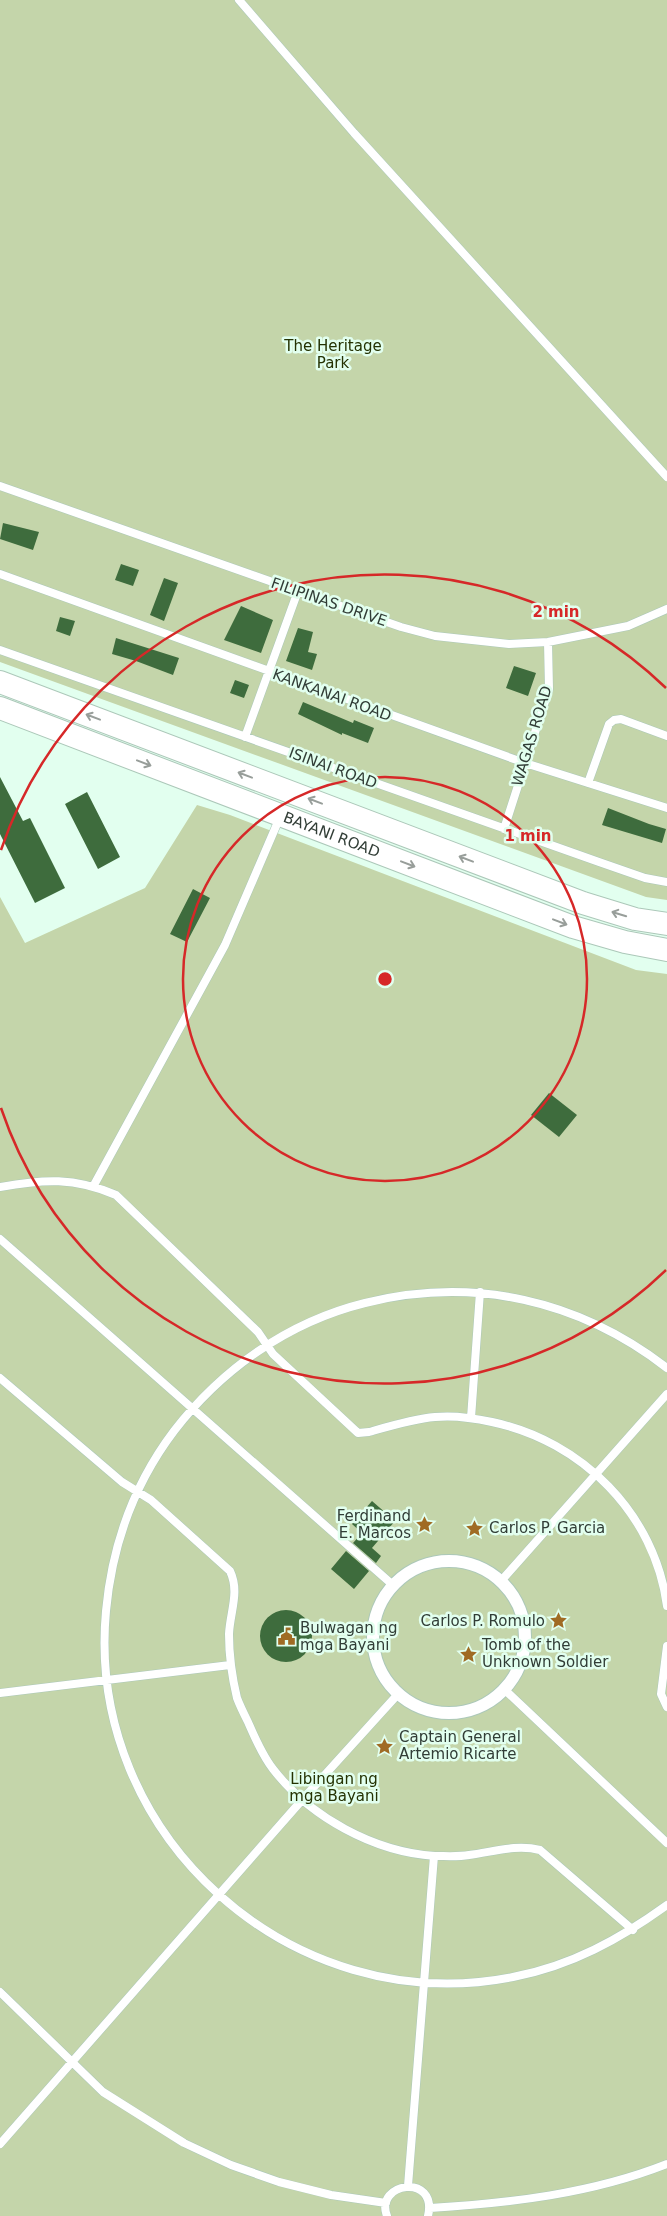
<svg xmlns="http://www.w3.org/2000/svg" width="667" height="2216" font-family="'DejaVu Sans',sans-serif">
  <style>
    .green { fill: #c4d5aa }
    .building { fill: #3e6c3d }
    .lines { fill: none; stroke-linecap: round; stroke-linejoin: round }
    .service-casing { stroke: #acc8b9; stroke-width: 9 }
    .pedestrian-casing { stroke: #acc8b9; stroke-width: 14 }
    .secondary-casing { stroke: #acc8b9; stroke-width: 24 }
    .service { stroke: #fff; stroke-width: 8 }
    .pedestrian { stroke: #fff; stroke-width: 12 }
    .secondary { stroke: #fff; stroke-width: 22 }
    .oneway { stroke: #989e9a }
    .ring { fill: none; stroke: #d62828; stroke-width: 2.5 }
    .labels { text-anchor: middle; stroke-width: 5; stroke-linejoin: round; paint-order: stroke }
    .park-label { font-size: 15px; fill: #243202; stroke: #e2ffef }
    .street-label { font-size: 15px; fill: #313d36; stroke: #e2ffef }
    .poi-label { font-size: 15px; fill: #313d36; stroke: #e2ffef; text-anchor: start }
    .centre { fill: #d62828; stroke: #e2ffef; stroke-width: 2.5 }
    .ring-label { font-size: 15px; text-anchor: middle; font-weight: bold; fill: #d62828; stroke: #e2ffef; stroke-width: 5; stroke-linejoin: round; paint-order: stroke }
  </style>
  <rect width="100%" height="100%" fill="#e2ffef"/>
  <!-- green -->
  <path class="green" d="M0 0H667V900L646 897 0 662Z
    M197 805 230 815 636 970 667 974V2216H0V897L25 943 145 888Z"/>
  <!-- building -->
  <path class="building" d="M3 523 39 532 33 550 0 539Z
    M121 564 139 570 133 586 115 580Z
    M164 578 178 583 164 621 150 615Z
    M241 606 273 620 261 653 224 640Z
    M60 617 75 621 70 636 56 631Z
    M298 628 313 632 308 652 317 654 312 670 286 661Z
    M116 638 179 658 173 675 136 661 112 654Z
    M514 666 536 673 528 696 506 688Z
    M235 680 249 685 244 698 230 693Z
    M303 702 353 723 354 720 374 728 368 743 342 733V735L298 714Z
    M0 777 23 821 30 818 65 888 35 903 0 834Z
    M87 792 120 857 98 869 65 804Z
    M608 808 649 824 666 829 662 843 602 825Z
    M193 889 210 898 187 942 170 934Z
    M549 1093 577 1115 559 1137 531 1115Z
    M372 1501 395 1521 372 1548 381 1556 376 1563 353 1543 362 1533 352 1524Z
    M346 1551 369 1571 354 1589 331 1569Z
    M260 1636a26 26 0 1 1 52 0a26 26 0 1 1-52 0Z"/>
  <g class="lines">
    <defs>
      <path id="service" d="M239 0 354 133 667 477
        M0 486 298 591 401 627 435 636 509 644 548 642 628 626 667 609
        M0 574 525 763 667 808
        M0 650 599 862 645 878 667 882
        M245 737 298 591
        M588 783 609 724 614 720 621 719 667 736
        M504 829 549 689 548 642
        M94 1185 225 945 280 817
        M0 1187C44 1179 74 1177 116 1195L258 1332 273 1354 358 1433 369 1432C390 1426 413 1419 435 1417 454 1415 474 1418 492 1422 582 1441 655 1514 667 1606
        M0 1239 394 1586
        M667 1368C579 1300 474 1276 365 1303 288 1322 222 1369 174 1431 134 1484 112 1546 106 1611 85 1835 292 2021 513 1977 571 1966 620 1939 667 1905
        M0 1378 122 1482 151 1500 230 1571C240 1592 230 1612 229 1634 229 1656 232 1677 237 1698 240 1706 244 1714 248 1722 255 1738 262 1755 273 1769 310 1817 374 1852 435 1856 446 1856 458 1857 469 1855 493 1852 516 1844 540 1850L633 1930
        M471 1418 480 1292
        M501 1581 667 1394
        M667 1646 661 1694 667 1707
        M504 1689 667 1843
        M0 1693 230 1665
        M0 1992 103 2092 184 2143 231 2165 279 2182 331 2195 386 2203
        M0 2144 302 1800 399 1693
        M408 2186 434 1856
        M430 2208C510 2203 591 2194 667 2164
        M387 2216C374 2182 438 2173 428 2216"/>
      <path id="pedestrian" d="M373 1637a76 76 0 1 1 152 0a76 76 0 1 1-152 0Z"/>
      <g id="secondary">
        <path d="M0 682 583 903 635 919 667 924"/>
        <path id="s1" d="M0 708 573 927 625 942 667 950"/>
      </g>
    </defs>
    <!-- service casing -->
    <use href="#service" class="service-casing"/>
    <!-- pedestrian casing -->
    <use href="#pedestrian" class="pedestrian-casing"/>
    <!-- secondary casing -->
    <use href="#secondary" class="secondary-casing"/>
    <!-- service -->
    <use href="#service" class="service"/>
    <!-- pedestrian -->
    <use href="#pedestrian" class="pedestrian"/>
    <!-- secondary -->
    <use href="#secondary" class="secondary"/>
  </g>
  <!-- one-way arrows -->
  <defs><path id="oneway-shaft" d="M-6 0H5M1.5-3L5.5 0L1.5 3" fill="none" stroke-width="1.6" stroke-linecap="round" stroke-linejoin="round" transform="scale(1.25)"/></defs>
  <g class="oneway">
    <use href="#oneway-shaft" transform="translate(93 717) rotate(-159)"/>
    <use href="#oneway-shaft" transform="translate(144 763) rotate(21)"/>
    <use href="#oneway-shaft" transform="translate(245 775) rotate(-159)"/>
    <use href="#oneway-shaft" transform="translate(315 801) rotate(-159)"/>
    <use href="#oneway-shaft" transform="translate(466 859) rotate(-159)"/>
    <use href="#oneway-shaft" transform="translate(408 864) rotate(21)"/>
    <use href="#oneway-shaft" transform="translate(619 914) rotate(-163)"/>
    <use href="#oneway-shaft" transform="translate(560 922) rotate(21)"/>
  </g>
  <!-- distance rings -->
  <g class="ring">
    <circle cx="385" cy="979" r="202"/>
    <path d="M666 1270A405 405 0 0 1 1 1108M1 850A405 405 0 0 1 666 688"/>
  </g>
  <!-- icons -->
  <defs>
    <symbol id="sight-bare" viewBox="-9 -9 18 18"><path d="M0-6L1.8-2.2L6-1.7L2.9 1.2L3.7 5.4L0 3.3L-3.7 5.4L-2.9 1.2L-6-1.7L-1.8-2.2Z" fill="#a06b24" stroke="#e2ffef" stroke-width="2.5" paint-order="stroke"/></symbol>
    <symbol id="civic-bare" viewBox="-9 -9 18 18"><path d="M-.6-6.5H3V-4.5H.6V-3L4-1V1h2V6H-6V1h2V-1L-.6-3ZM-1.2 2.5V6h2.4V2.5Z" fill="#a06b24" stroke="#e2ffef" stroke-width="2.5" paint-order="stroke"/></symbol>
  </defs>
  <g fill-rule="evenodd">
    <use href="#sight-bare" x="412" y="1512" width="25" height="25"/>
    <use href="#sight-bare" x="462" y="1516" width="25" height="25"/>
    <use href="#sight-bare" x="546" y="1608" width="25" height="25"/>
    <use href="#civic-bare" x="274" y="1624" width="25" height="25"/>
    <use href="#sight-bare" x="456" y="1642" width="25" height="25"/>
    <use href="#sight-bare" x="372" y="1734" width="25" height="25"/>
  </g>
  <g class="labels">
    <!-- park labels -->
    <g class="park-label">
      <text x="333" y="351">The Heritage<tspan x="333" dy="17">Park</tspan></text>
      <text x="334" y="1784">Libingan ng<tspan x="334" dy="17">mga Bayani</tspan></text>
    </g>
    <!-- street labels -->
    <g class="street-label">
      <text transform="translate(329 602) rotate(19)" y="5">FILIPINAS DRIVE</text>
      <text transform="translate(332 695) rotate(20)" y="5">KANKANAI ROAD</text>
      <text transform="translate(532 736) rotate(-73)" y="5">WAGAS ROAD</text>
      <text transform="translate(333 768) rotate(20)" y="5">ISINAI ROAD</text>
      <text dy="5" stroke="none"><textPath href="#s1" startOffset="355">BAYANI ROAD</textPath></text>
    </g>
    <!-- poi labels -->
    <g class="poi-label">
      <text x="411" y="1521" text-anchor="end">Ferdinand<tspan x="411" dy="17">E. Marcos</tspan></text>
      <text x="489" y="1533">Carlos P. Garcia</text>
      <text x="545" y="1626" text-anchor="end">Carlos P. Romulo</text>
      <text x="300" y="1633">Bulwagan ng<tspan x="300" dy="17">mga Bayani</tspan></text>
      <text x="482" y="1650">Tomb of the<tspan x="482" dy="17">Unknown Soldier</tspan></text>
      <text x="399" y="1742">Captain General<tspan x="399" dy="17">Artemio Ricarte</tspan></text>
    </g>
  </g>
  <circle cx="385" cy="979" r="8" class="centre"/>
  <g class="ring-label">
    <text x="556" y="617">2 min</text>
    <text x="528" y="841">1 min</text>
  </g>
</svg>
